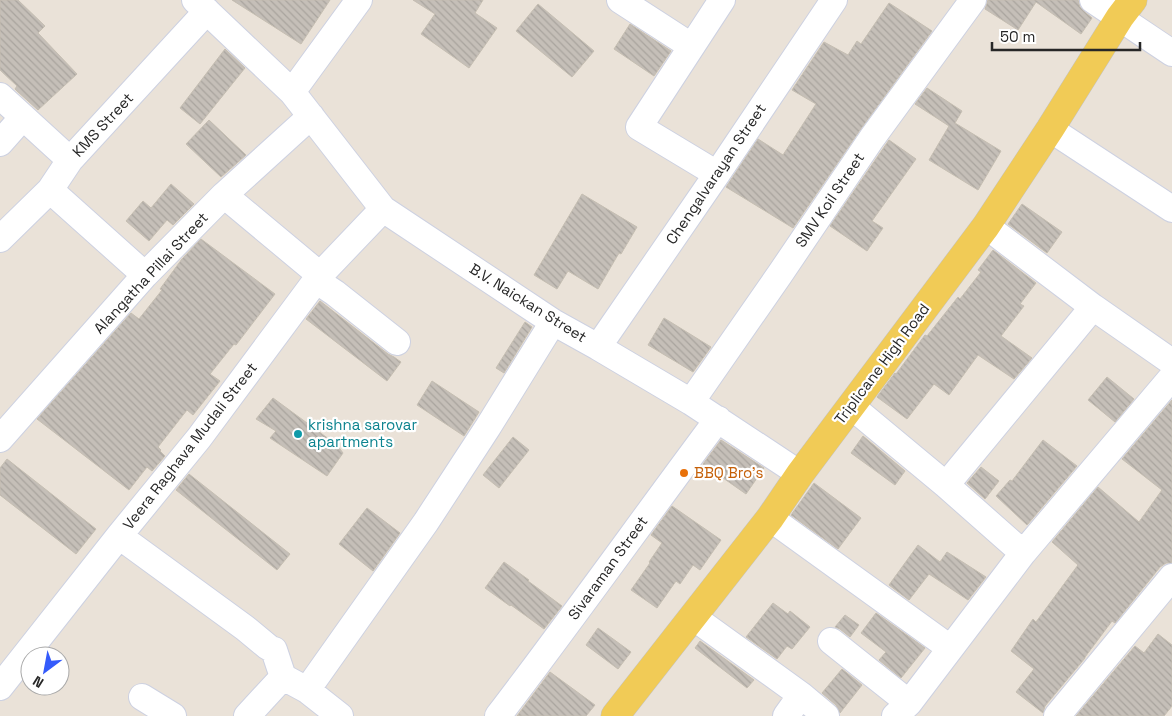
<svg xmlns="http://www.w3.org/2000/svg" width="1172" height="716" font-family="'Space Grotesk',sans-serif">
  <style>
    .building { fill: url(#building-back-hatch); stroke: #c5beb2 }
    .lines { fill: none; stroke-linecap: round; stroke-linejoin: round }
    .minor-casing { stroke: #cdd1e1; stroke-width: 28 }
    .major-casing { stroke: #c3c3c3; stroke-width: 29 }
    .minor { stroke: #fff; stroke-width: 26 }
    .major { stroke: #f1cb56; stroke-width: 28 }
    .culture-dot { fill: #0f9aa8; stroke: #fff; stroke-width: 2 }
    .food-dot { fill: #e8710a; stroke: #fff; stroke-width: 2 }
    .labels { text-anchor: middle; stroke-width: 4.5; stroke-linejoin: round; paint-order: stroke }
    .street-label { font-size: 15px; fill: #272727; stroke: #fff }
    .culture-label { font-size: 15px; fill: #0d838f; stroke: #fff; text-anchor: start }
    .food-label { font-size: 15px; fill: #c56008; stroke: #fff; text-anchor: start }
  </style>
  <defs>
    <pattern id="building-back-hatch" width="6" height="6" patternUnits="userSpaceOnUse" patternTransform="scale(1.25)"><rect width="6" height="6" fill="#c5bfb8"/><path d="M-1 5l2 2M0 0l6 6M5-1l2 2" fill="none" stroke="#a9a49e"/></pattern>
  </defs>
  <rect width="100%" height="100%" fill="#eae2d8"/>
  <!-- building -->
  <path class="building" d="M0 0H18L45 26 38 33 77 74 38 110 17 91 15 89 17 86 0 70Z
    M232 0H330L301 44Z
    M413 0H483L475 13 497 28 469 68 421 34 435 14Z
    M988 0H1078L1080 7 1085 12 1092 18 1081 34 1036 2 1018 30 985 9Z
    M889 3 932 31 860 130 793 228 726 187 758 139 783 155 816 104 792 90 824 42 848 55 857 41 861 44Z
    M538 4 594 51 572 77 516 31Z
    M630 24 671 51 654 76 614 49Z
    M225 49 245 68 200 124 180 108Z
    M927 88 962 111 955 123 1001 151 978 190 929 160 949 126 915 104Z
    M209 120 246 155 221 177 186 144Z
    M889 140 916 159 872 221 883 228 867 251 830 226Z
    M171 184 194 204 173 225 167 220 149 241 126 221 143 201 151 208Z
    M582 194 637 227 621 254 619 253 598 289 568 271 557 289 534 275Z
    M1022 204 1062 232 1047 253 1008 224Z
    M201 239 275 294 236 345 234 344 210 374 220 381 193 415 187 410 158 447 161 450 160 451 165 456 152 471 147 467 129 490 37 419 131 313 139 319 162 290 160 289 182 259Z
    M993 250 1036 283 1020 304 1024 306 1001 336 1032 358 1014 379 978 355 949 395 934 384 907 419 877 397 895 373 896 374 925 335 927 336 958 297 960 299 981 272 978 270Z
    M320 301 388 354 394 357 401 362 387 381 306 319Z
    M664 318 711 347 693 372 648 345Z
    M525 322 532 327 504 373 496 368Z
    M1107 377 1134 399 1115 422 1088 400Z
    M432 381 479 412 464 436 417 405Z
    M273 398 337 445 343 453 327 476 270 438 276 431 256 419Z
    M1172 400V561L1171 563H1166L1160 567 1115 623 1112 621 1085 657V658L1045 706 1043 713 1016 692 1034 669 1011 651 1033 619 1036 622 1078 565 1052 542 1098 487 1139 522 1162 490 1122 459Z
    M863 436 905 471 895 485 851 453Z
    M513 437 529 450 499 488 483 475Z
    M721 440 764 468 746 494 703 464Z
    M1043 440 1077 466 1027 525 996 496 1010 480 1012 481Z
    M7 459 96 529 76 554 0 495V468Z
    M981 467 999 481 985 499 967 483Z
    M189 474 290 554 277 570 176 490Z
    M814 483 861 518 838 549 791 515Z
    M672 506 721 540 700 570 693 565 680 584 676 581 657 608 631 590 650 563 649 562 662 543 651 535Z
    M367 508 400 533 373 571 339 544Z
    M918 545 940 562 947 552 986 577 968 600 929 574 909 600 889 585Z
    M504 562 529 580 528 581 562 606 544 629 511 605 510 606 485 588Z
    M773 603 788 614 790 611 810 627 792 649 787 646 777 659 746 637Z
    M876 613 925 648 901 678 879 660 886 652 861 633Z
    M845 615 859 625 850 637 840 629 835 627Z
    M598 628 631 652 618 669 586 645Z
    M1158 634 1172 645V706L1164 716H1076L1135 646 1144 653Z
    M700 641 754 680 747 688 695 648Z
    M842 669 862 685 840 713 836 705 822 693Z
    M550 672 595 705 586 716H517Z"/>
  <g class="lines">
    <defs>
      <path id="minor" d="M195 0 292 92 383 209 553 322 598 347 691 402 800 474
        M620 0 691 46
        M1093 0 1172 53
        M292 92 359 0
        M0 96 70 160
        M1050 129 1172 209
        M0 143 23 117
        M717 174 639 127 722 0
        M50 190 145 275
        M224 195 320 275
        M986 226 1093 307 1172 362
        M0 239 50 190 70 160 207 11
        M317 281 335 293 397 342
        M598 347 717 174 834 0
        M691 402 780 274 872 138 973 0
        M851 406 946 485 1023 553
        M0 439 145 275 224 195 311 116
        M946 485 1093 307
        M770 518 950 648
        M119 536 245 628 268 647
        M693 617 801 695 826 716
        M831 641 909 703
        M274 650 283 677 307 690 340 716
        M0 687 119 536 199 438 320 275 383 209
        M307 690 426 522 488 427 553 322
        M142 697 173 716
        M247 716 283 677
        M498 716C573 618 644 518 718 419
        M786 716 801 695
        M895 716 909 703 1023 553 1172 377
        M1057 716 1172 577"/>
      <path id="major" d="M615 716 770 518 800 474 986 226 1050 129 1120 17 1133 0"/>
    </defs>
    <!-- minor casing -->
    <use href="#minor" class="minor-casing"/>
    <!-- major casing -->
    <use href="#major" class="major-casing"/>
    <!-- minor -->
    <use href="#minor" class="minor"/>
    <!-- major -->
    <use href="#major" class="major"/>
  </g>
  <!-- markers -->
  <circle class="culture-dot" cx="298" cy="434" r="5"/>
  <circle class="food-dot" cx="684" cy="473" r="5"/>
  <g class="labels">
    <!-- street labels -->
    <g class="street-label">
      <text transform="translate(103 125) rotate(-47)" y="5">KMS Street</text>
      <text transform="translate(716 174) rotate(-56)" y="5">Chengalvarayan Street</text>
      <text transform="translate(830 200) rotate(-56)" y="5">SMV Koil Street</text>
      <text transform="translate(151 273) rotate(-47)" y="5">Alangatha Pillai Street</text>
      <text transform="translate(528 303) rotate(32)" y="5">B.V. Naickan Street</text>
      <text transform="translate(882 364) rotate(-53)" y="5">Triplicane High Road</text>
      <text transform="translate(190 446) rotate(-52)" y="5">Veera Raghava Mudali Street</text>
      <text transform="translate(608 568) rotate(-54)" y="5">Sivaraman Street</text>
    </g>
    <!-- culture labels -->
    <g class="culture-label">
      <text x="308" y="430">krishna sarovar<tspan x="308" dy="17">apartments</tspan></text>
    </g>
    <!-- food labels -->
    <g class="food-label">
      <text x="694" y="478">BBQ Bro's</text>
    </g>
  </g>
  <!-- north arrow -->
  <g transform="translate(45 671) rotate(212)"><circle r="24" fill="#ffffff" stroke="#a9a9a9"/>
  <path d="M0-4L9 19L0 12L-9 19Z" fill="#345bfb"/>
  <text y="-8" font-size="14" font-weight="bold" text-anchor="middle" fill="#272727">N</text>
  </g>
  <!-- scale -->
  <path d="M992 42v8h148v-8" fill="none" stroke="#272727" stroke-width="2.5"/>
  <text x="1000" y="42" font-size="15" fill="#272727" stroke="#ffffff" stroke-width="4" paint-order="stroke">50 m</text>
</svg>
